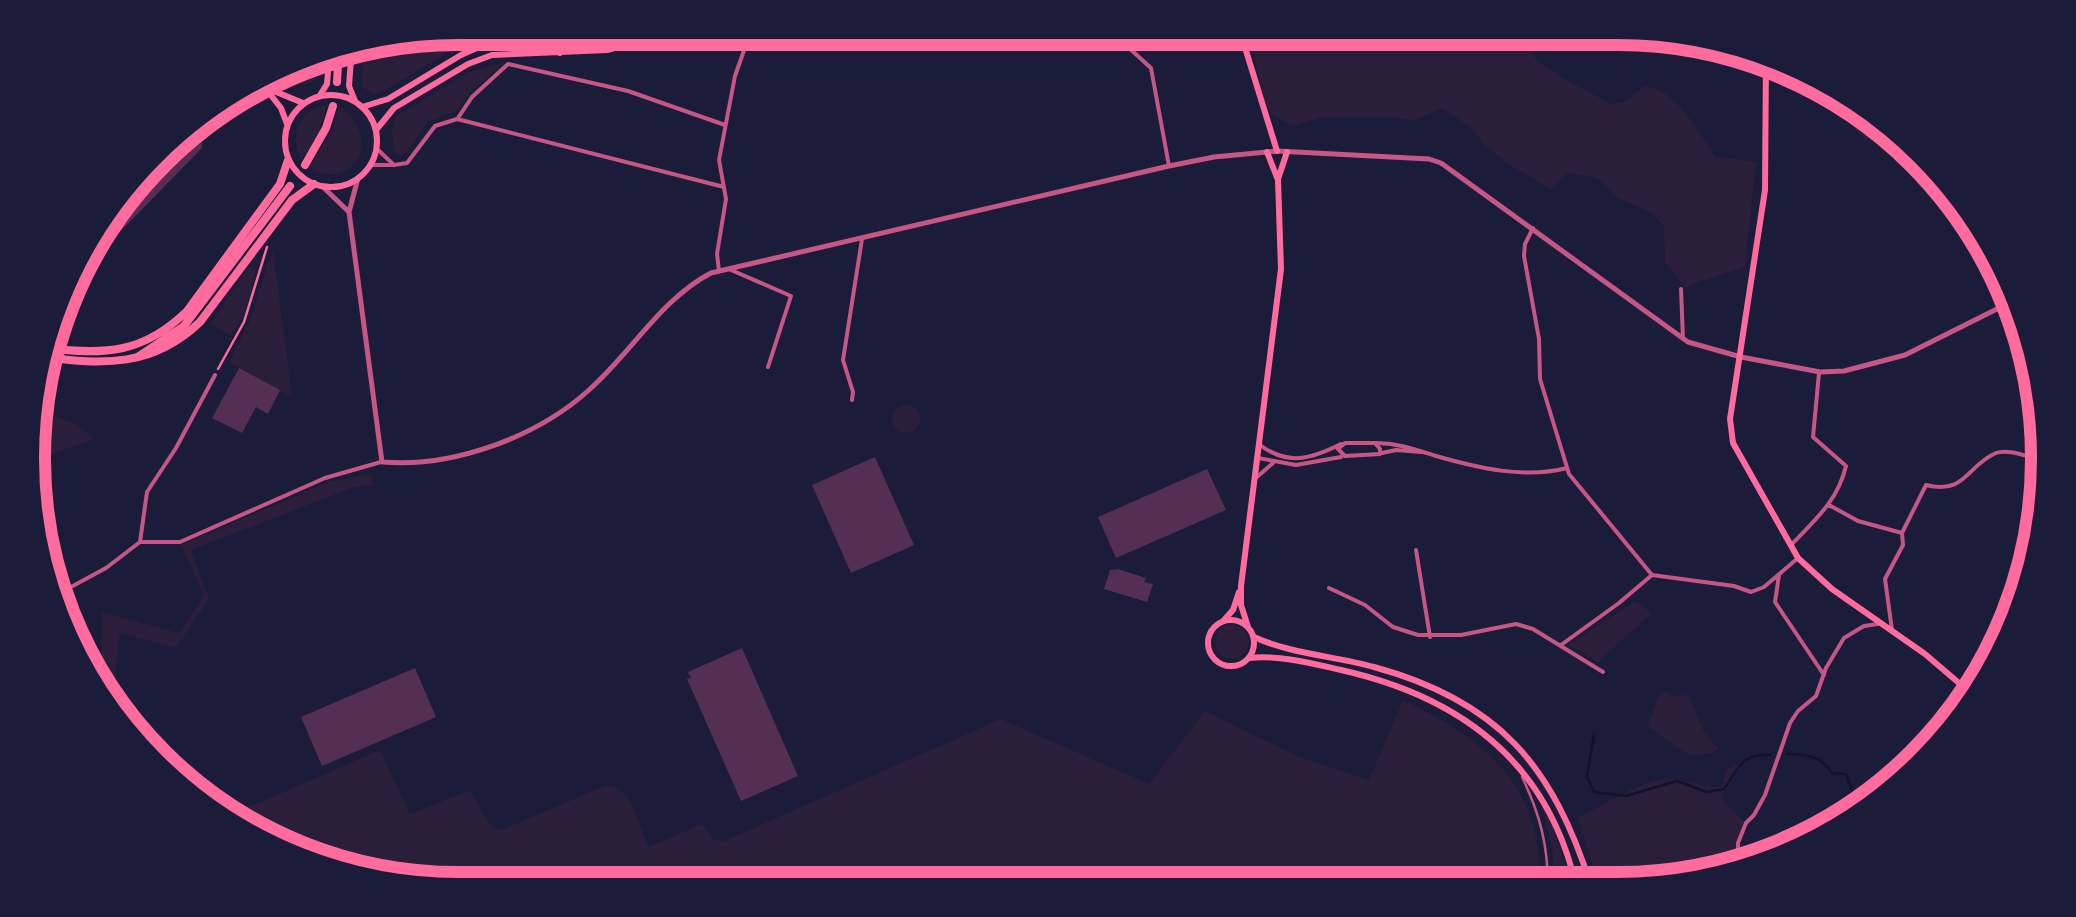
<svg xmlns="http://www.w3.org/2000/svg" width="2076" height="917" font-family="Ubuntu,sans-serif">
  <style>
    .green { fill: #2a1e3b }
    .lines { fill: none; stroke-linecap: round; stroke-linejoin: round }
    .stream { stroke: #12122b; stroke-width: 2.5 }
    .building { fill: #542f53 }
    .path { stroke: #ff6b9d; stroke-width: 2.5 }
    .service { stroke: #c65784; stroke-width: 2.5 }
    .minor { stroke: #c65784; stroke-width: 4 }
    .tertiary { stroke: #c65784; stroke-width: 5 }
    .secondary { stroke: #ff6b9d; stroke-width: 6 }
    .primary { stroke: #ff6b9d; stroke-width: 6 }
    .trunk { stroke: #ff6b9d; stroke-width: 6 }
    .motorway { stroke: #ff6b9d; stroke-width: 8 }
    .rim { fill: none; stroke: #ff6b9d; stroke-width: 12 }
  </style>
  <rect width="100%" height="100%" fill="#1b1b3a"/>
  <!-- green -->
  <path class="green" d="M459 28H501L454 49 382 92 374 94 362 87 364 43Z
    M550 28H652C635 42 572 54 553 42Z
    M1247 28H1516C1520 61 1584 88 1611 104L1626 101 1644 86C1677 88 1698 133 1716 157L1756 162 1745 267 1685 287 1665 262 1664 227 1652 213 1616 197 1597 178 1568 173 1551 189 1508 164 1484 144 1469 126 1441 108 1414 121 1396 117H1322L1293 126 1272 115 1264 99Z
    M318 51 317 79C305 89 292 83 280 77V73Z
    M505 62 471 92 456 111 429 121 403 156 394 153 392 131 396 116 469 72Z
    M1813 84 1878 121 1866 141Z
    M328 105 316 139 301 160C289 136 299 108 328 105Z
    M339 106C383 136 357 192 309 169L333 128Z
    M273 249 292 397 229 362 250 320Z
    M249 266 256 269C251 294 245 314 231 336L210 324Z
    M892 419a14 14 0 1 1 28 0a14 14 0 1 1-28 0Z
    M56 416 80 426 94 439 33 461 34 427H39Z
    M371 474 373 486H357L191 550 209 599 176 648 119 633 114 689 103 695 88 678 102 676V612L179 633 204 596 181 545 329 482Z
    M1635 601 1652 613 1598 662 1569 645Z
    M1215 642a17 17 0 1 1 34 0a17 17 0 1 1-34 0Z
    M1665 691 1673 696 1689 695 1704 732 1719 750C1683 766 1676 741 1647 727L1658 698Z
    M1403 700C1489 742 1541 784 1540 886L459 889 319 866 231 815 380 750 410 814 465 792H471L487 821 495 829 506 828 607 785C633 786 639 826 648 847L702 824 714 840 724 841 1001 719 1149 784 1205 711 1299 757 1369 780Z
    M1735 764 1742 766 1722 796 1723 802 1746 823 1738 843 1737 856 1762 862 1674 886H1599L1578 817C1601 807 1644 779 1666 779 1686 778 1702 788 1722 787L1726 770Z
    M1541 803 1556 833 1571 886H1553V853Z"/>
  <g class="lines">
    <!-- stream -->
    <path class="stream" d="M1594 734 1587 776 1594 792 1626 796 1677 781 1707 792 1724 789C1740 767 1740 754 1770 755
      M1787 754C1807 755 1821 755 1832 773L1846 774 1860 812"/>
  </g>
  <!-- building -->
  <path class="building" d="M200 120 202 148 76 277 73 276 80 257 185 150 187 141 178 132Z
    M239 368 280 390 268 414 256 407 242 433 212 418Z
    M875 457 914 545 851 573 812 485Z
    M1207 469 1226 510 1116 558 1098 517Z
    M1118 569 1146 578 1144 582 1153 584 1147 602 1104 589 1110 570Z
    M742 648 798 776 741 801 687 679 691 678 688 672Z
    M415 668 436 717 322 766 301 717Z"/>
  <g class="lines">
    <!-- path -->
    <path class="path" d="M218 369 244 322 267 247"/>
    <!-- service -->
    <path class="service" d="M1522 777C1540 814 1548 846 1548 886
      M1584 873 1585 886"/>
    <!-- minor -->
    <path class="minor" d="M1107 28 1151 68 1169 166
      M458 118 472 97 508 64 628 91 725 125
      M370 165H394L376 148
      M394 165 407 163 435 126 457 119 724 187
      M1533 228 1525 244 1524 256 1539 339 1540 379 1569 474 1652 575 1734 586 1751 592 1764 587 1798 558
      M731 270 791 296 768 367
      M719 271 717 254 726 199 719 160 735 76 748 39 791 28
      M1681 289 1683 339
      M852 400 853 392 843 360 862 239
      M1345 443H1375L1380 449V454L1345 456 1338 449Z
      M1375 443C1398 443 1414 449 1436 456 1478 468 1524 479 1567 468
      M1260 445C1288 466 1311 459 1341 444
      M1382 453 1396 450 1421 452
      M1258 458 1296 465 1341 457
      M1257 477 1273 463
      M1829 505 1858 521 1902 533
      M140 542 147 492 176 448 215 375
      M1793 543C1816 519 1838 500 1846 466L1813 437 1819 373
      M1416 550 1430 637
      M1779 575 1775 602 1824 675
      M1329 588 1365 605 1393 627 1418 635H1461L1516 624 1533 629 1603 672
      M58 594 106 568 140 542H180L325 478 381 462
      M1892 630 1885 579 1903 545 1902 533 1926 485C1966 495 1967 465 1996 453 2009 448 2030 458 2044 460
      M1561 645 1619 603 1652 575
      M1738 869V843L1746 823 1754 815 1765 795 1790 723 1798 711 1816 696 1826 668 1844 638 1864 626 1878 624"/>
    <!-- tertiary -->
    <path class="tertiary" d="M358 178 349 212 382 462C453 468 537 437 589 390 632 352 661 299 711 273L1169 166 1214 157 1277 151 1429 159 1441 163 1688 342 1741 357 1820 372 1844 371 1905 355 2013 301
      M323 187 349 212"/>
    <!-- secondary -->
    <path class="secondary" d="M544 28 547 43 560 53
      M1239 28 1277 151
      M352 45 349 86 355 101
      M1766 56 1765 190 1730 419 1733 443 1798 558 1832 589 1925 654 1973 695
      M320 95 327 84 330 49
      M362 107 388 99 461 55 522 28
      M376 130 394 108 468 64 492 55 607 50 650 38 724 28
      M1278 179 1287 152
      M1208 643a23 23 0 1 1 46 0a23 23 0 1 1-46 0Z
      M1224 620 1233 610 1239 592
      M1248 627 1241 605V586L1281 269 1278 180 1267 152"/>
    <!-- primary -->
    <path class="primary" d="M262 84 281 108 287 124
      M269 89 303 103
      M285 141a46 46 0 1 1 92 0a46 46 0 1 1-92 0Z"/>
    <!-- trunk -->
    <path class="trunk" d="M1254 637C1291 654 1335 656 1374 667 1499 701 1553 766 1591 886
      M1249 658C1281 655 1310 663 1341 670 1461 697 1548 762 1576 886"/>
    <!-- motorway -->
    <path class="motorway" d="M337 82 339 47
      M305 165 326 128 333 106
      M46 348C104 355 143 354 187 311L280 184 288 160
      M139 356 184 326 290 186
      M43 357C104 365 153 367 200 322L292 200 314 184"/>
  </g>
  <!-- crop -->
  <path d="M0 0H2076V917H0ZM458 45H1618A413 413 0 0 1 2031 458V459A413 413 0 0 1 1618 872H458A413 413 0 0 1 45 459V458A413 413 0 0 1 458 45Z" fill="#1b1b3a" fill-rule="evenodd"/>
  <path class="rim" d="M458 45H1618A413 413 0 0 1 2031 458V459A413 413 0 0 1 1618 872H458A413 413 0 0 1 45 459V458A413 413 0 0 1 458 45Z"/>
</svg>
